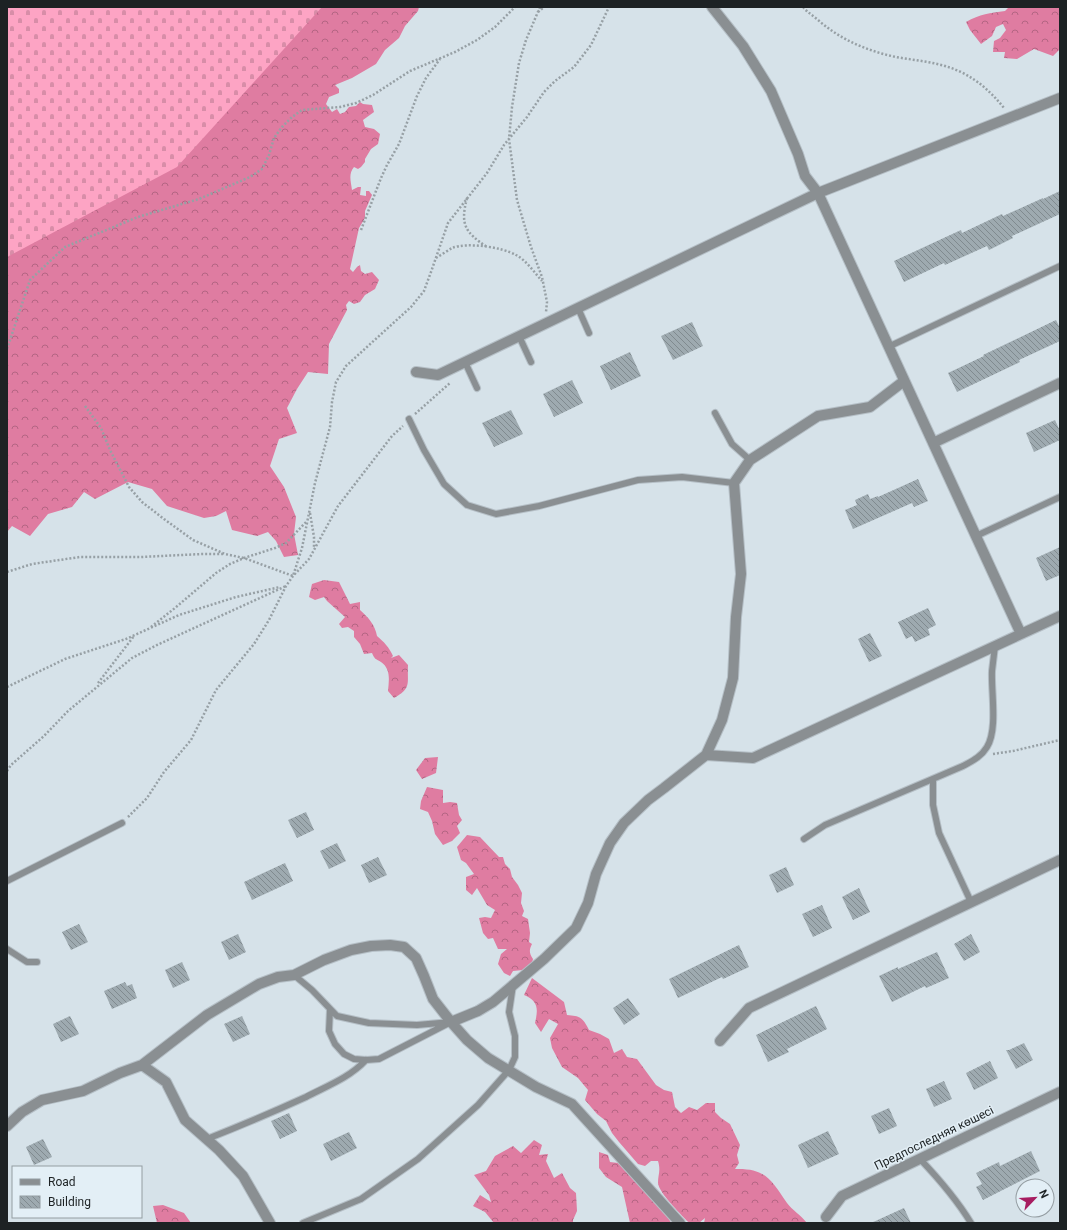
<svg xmlns="http://www.w3.org/2000/svg" width="1067" height="1230" font-family="Roboto,sans-serif">
  <style>
    .forest { fill: url(#forest-crowns) }
    .cemetery { fill: url(#cemetery-stones) }
    .building { fill: url(#building-back-hatch) }
    .lines { fill: none; stroke-linecap: round; stroke-linejoin: round }
    .service-casing { stroke: #b5bfc6; stroke-width: 8 }
    .minor-casing { stroke: #b5bfc6; stroke-width: 12 }
    .path { stroke: #97a0a5; stroke-width: 2.5; stroke-dasharray: 2 2; stroke-linecap: butt }
    .service { stroke: #8a8f92; stroke-width: 6 }
    .minor { stroke: #8a8f92; stroke-width: 10 }
    .labels { text-anchor: middle; stroke-width: 3; stroke-linejoin: round; paint-order: stroke }
    .street-label { font-size: 12px; fill: #1d2224; stroke: #e3eff6 }
  </style>
  <defs>
    <pattern id="forest-crowns" width="20" height="18" patternUnits="userSpaceOnUse"><rect width="20" height="18" fill="#df7ca1"/><path d="M2 6a3 3 0 1 1 6 0M12 15a3 3 0 1 1 6 0" fill="none" stroke="#b46583"/></pattern>
    <pattern id="cemetery-stones" width="16" height="16" patternUnits="userSpaceOnUse"><rect width="16" height="16" fill="#fda4c4"/><path d="M2 7V4a2 2 0 0 1 4 0v3zM10 15v-3a2 2 0 0 1 4 0v3z" fill="#d88da8"/></pattern>
    <pattern id="building-back-hatch" width="6" height="6" patternUnits="userSpaceOnUse"><rect width="6" height="6" fill="#9eaab0"/><path d="M-1 5l2 2M0 0l6 6M5-1l2 2" fill="none" stroke="#808a8f"/></pattern>
  </defs>
  <rect width="100%" height="100%" fill="#d6e2e9"/>
  <!-- forest -->
  <path class="forest" d="M88 7H419L418 11 405 26 399 38 385 50 376 64 352 78 335 85 339 89V93L329 97 326 104 332 112 337 109 340 114 345 112 349 107 356 106 360 102 363 104 372 105 374 112 363 120 365 127 374 129 380 134 378 144 371 149 365 159V162L361 167 358 169 354 167C348 174 351 182 352 190L358 187H361L360 195 366 196V191H369L372 195 365 211V218L359 228 350 269 353 272 357 267 360 265 361 271 365 274 372 272 379 280 375 289 365 295 360 302 354 304 349 301 346 305 347 310 329 344 328 374 308 372 297 389 287 408 297 433 279 439 270 466 284 487 296 517 294 534 298 555 284 557 276 541 268 532 257 536 232 530 226 511 216 516 204 518 167 506 152 489 128 482 95 499 84 492 72 507 48 514 30 536 12 526 7 532V25Z
    M1009 7H1060V49L1053 56 1034 49 1017 59 1004 58 1005 52H993L994 41 1000 38 1006 30 1003 24 996 27 992 36 981 44 970 30 966 22C980 14 990 13 1005 11Z
    M324 580 339 582 350 604 360 602V610C369 618 375 625 377 636 384 642 389 647 393 656L391 658 399 655 408 665C407 684 412 688 394 698L388 691C389 680 391 669 381 662 375 658 375 660 372 653L364 654 360 644 354 637V631L348 627 342 628 339 624 345 617 327 601 324 597 315 600 309 597 312 584Z
    M438 757 436 773 422 779 416 770 425 758Z
    M427 787 443 790V803L450 802 457 803 459 815 462 820 457 826 460 833 452 841 443 845 435 834 432 821 428 812 420 809 421 801Z
    M467 835 480 837 499 857H503L505 864 510 869 512 877 518 885 522 893 521 903 524 911 522 916 528 919 530 933 529 942 532 944C529 950 529 953 533 959L531 967 523 970 513 971 510 976 504 973 498 964 501 954 507 949H498L493 938 488 939 483 933 479 918 485 917 491 918 495 910 487 905 477 888 472 895 466 890V877L474 874 466 863 461 860 457 847Z
    M532 978 564 1002 567 1015C581 1016 583 1018 589 1030L600 1034 609 1039 614 1053 622 1049 627 1057 637 1059 656 1085 664 1090 672 1092 675 1107 681 1113 689 1107 697 1110 706 1103H715V1112L721 1118 730 1124 740 1145 737 1155 739 1163 735 1169C766 1168 771 1180 787 1203 792 1210 801 1215 807 1223H704L705 1218 699 1223H690L687 1221C680 1213 659 1193 658 1183 658 1174 661 1171 658 1161H651L645 1166 638 1164 619 1142 612 1133 606 1121 597 1114 585 1100 588 1090 578 1078 562 1067 552 1048 550 1038 558 1024 549 1019 541 1032 535 1023C538 1010 539 1001 524 995Z
    M534 1140 542 1145 539 1155 548 1154 546 1161 554 1178 562 1173 570 1188 576 1193 577 1211 573 1220V1223H494L485 1212 473 1206 480 1195 491 1202 489 1195 474 1175 486 1171 495 1156 513 1146 521 1153Z
    M599 1152 608 1155 610 1162 618 1163 635 1178 651 1199 663 1206 671 1223H630L622 1187 606 1177 599 1168Z
    M163 1205 184 1213 191 1223H157L153 1206Z"/>
  <!-- cemetery -->
  <path class="cemetery" d="M7 7H322L177 167 7 257Z"/>
  <!-- building -->
  <path class="building" d="M1060 191V214L1012 236 1013 238 989 250 987 246 945 265 944 263 904 282 894 261 961 230 962 233 1002 214 1003 216 1043 198V199Z
    M1056 320 1060 328V341L1019 360 1020 362 957 392 948 373 984 356 983 355Z
    M692 322 703 346 673 360 661 336Z
    M630 352 641 376 611 390 600 366Z
    M572 380 583 403 554 417 543 394Z
    M511 410 523 434 494 447 482 423Z
    M1055 420 1060 431V440L1034 452 1026 433Z
    M918 479 928 501 914 507 912 503 853 529 845 510 857 505 855 500 868 494 870 499 878 496V497Z
    M1060 547V575L1046 581 1036 558Z
    M928 608 936 625 928 629 930 635 915 642 912 636 906 639 898 622Z
    M870 633 882 656 869 662 858 639Z
    M306 812 314 830 297 838 288 820Z
    M337 843 346 861 329 869 320 851Z
    M378 857 387 875 369 883 361 865Z
    M285 863 293 881 252 900 244 882Z
    M786 867 794 885 777 893 769 875Z
    M859 888 870 912 853 920 842 897Z
    M822 905 832 928 813 937 802 914Z
    M79 924 88 942 71 950 62 932Z
    M238 934 246 952 229 960 221 942Z
    M971 934 980 952 964 961 954 944Z
    M739 945 749 967 723 979 722 977 678 998 669 979Z
    M937 952 949 978 926 988 925 986 892 1002 879 976 898 967V969Z
    M182 962 190 980 173 988 165 970Z
    M125 982 127 986 132 984 137 998 112 1009 104 991Z
    M628 998 640 1014 624 1025 613 1008Z
    M816 1006 827 1029 787 1049 789 1052 768 1062 756 1035Z
    M70 1016 79 1034 61 1042 53 1024Z
    M242 1016 250 1034 233 1042 224 1024Z
    M1024 1043 1033 1060 1016 1069 1006 1050H1009Z
    M990 1061 998 1078 974 1090 966 1073Z
    M944 1081 952 1099 934 1107 926 1089Z
    M889 1108 897 1126 879 1134 871 1116Z
    M289 1113 297 1131 280 1139 271 1121Z
    M828 1131 839 1154 808 1168 798 1145Z
    M349 1132 357 1148 331 1161 323 1144Z
    M43 1139 52 1157 34 1165 26 1147Z
    M1031 1151 1040 1171 983 1200 976 1187 982 1184 976 1173 999 1162 1000 1166Z
    M904 1208 911 1223H871Z"/>
  <g class="lines">
    <defs>
      <path id="service" d="M578 308 589 333
        M519 336 531 362
        M888 347 1060 266
        M465 362 477 388
        M715 413 732 444 750 460
        M409 419 424 450 444 484 467 505 496 514 539 506 638 480 682 477 734 483
        M976 536 1060 497
        M933 779V805L939 833 971 902
        M804 839 825 825 963 766C972 761 981 757 987 747 998 729 991 692 992 671 993 663 994 654 995 646
        M7 881 122 823
        M7 949 27 962H37
        M294 975 312 990 337 1016 369 1023 417 1025 451 1022
        M330 1009 329 1031 335 1044 344 1054 354 1059 366 1060 379 1059 449 1023
        M207 1139C240 1126 273 1112 306 1097 327 1086 349 1078 366 1060
        M920 1159C939 1179 957 1200 971 1223
        M303 1223 361 1199 418 1159 478 1105 509 1070 515 1057V1036L509 1012 513 985"/>
      <path id="minor" d="M712 7 743 46 771 91 798 154 805 176 818 193 1021 634
        M416 372 438 375 818 193 1060 98
        M933 443 1060 383
        M706 755 753 758 1060 616
        M451 1022 478 1011 493 1002 544 959 576 928 588 903 596 874 610 843 624 823 648 800 664 788 706 755 722 720 733 678 736 617 741 574 734 483 750 460 818 416 870 407 904 381
        M720 1041 749 1008 1060 860
        M142 1065 166 1082 185 1120 219 1150 243 1176 270 1223
        M7 1126 22 1112 42 1100 83 1091 120 1073 142 1065 207 1015 259 984 278 977 294 975 324 960 351 950 371 946 390 945 404 947 416 958 424 976 433 999 451 1022 467 1040 488 1058 536 1087 572 1104 680 1223
        M826 1217 842 1196 1060 1092"/>
    </defs>
    <!-- service casing -->
    <use href="#service" class="service-casing"/>
    <!-- minor casing -->
    <use href="#minor" class="minor-casing"/>
    <!-- path -->
    <path class="path" d="M540 7 526 40 519 63 512 107 509 139 517 200 531 247 542 277 547 302 546 312
      M803 7C807 12 812 15 817 19 839 39 867 51 896 57 918 61 940 62 961 72 979 81 992 93 1004 108
      M538 12 544 7
      M467 198C460 225 465 232 487 247
      M361 230 381 178 387 165 399 144 417 96 426 78 440 59
      M436 258C441 255 447 251 452 248 467 242 502 247 516 255 526 260 534 272 542 281
      M7 349 30 280 65 247 138 217 199 199 250 177 262 169 269 155 274 138 282 127 292 117 302 110 340 107 356 103 373 95 410 71 455 52 477 40 495 27 515 7
      M85 406 101 428 110 450 129 487 142 502 164 519 193 540 225 554 244 558 293 576 302 548 315 483 330 427 332 402 336 382 346 366 411 307 424 291 431 272 448 223 487 173 504 145 527 117 544 92 555 81 574 67 591 45 609 7
      M415 414 450 383
      M310 513 314 537V548
      M7 572 32 564 80 557H141L202 554H223
      M151 627 175 608 216 573 230 564 244 558 275 548 286 543 307 521
      M98 683 134 636
      M7 687 65 659 126 639 179 615 236 597 280 587
      M993 754 1013 751 1060 740
      M7 771 11 765 44 736 68 711 132 658 157 645 286 586
      M128 817 147 798 164 772 191 740 216 690 254 644 269 620 286 586 293 576 309 559 338 506 392 436 403 426"/>
    <!-- service -->
    <use href="#service" class="service"/>
    <!-- minor -->
    <use href="#minor" class="minor"/>
  </g>
  <g class="labels">
    <!-- street labels -->
    <g class="street-label">
      <text transform="translate(934 1138) rotate(-26)" y="4">Предпоследняя көшесі</text>
    </g>
  </g>
  <!-- border -->
  <rect width="1067" height="1230" fill="none" stroke="#1d2224" stroke-width="16"/>
  <!-- legend -->
  <rect x="12" y="1166" width="130" height="52" fill="#e3eff6" stroke="#949da2"/>
  <rect x="20" y="1179" width="20" height="6" fill="#8a8f92" stroke="#949da2"/>
  <text x="48" y="1186" font-size="12" fill="#1d2224">Road</text>
  <rect x="20" y="1196" width="20" height="12" fill="url(#building-back-hatch)" stroke="#949da2"/>
  <text x="48" y="1206" font-size="12" fill="#1d2224">Building</text>
  <!-- north arrow -->
  <g transform="translate(1035 1198) rotate(65)"><circle r="19" fill="#e3eff6" stroke="#949da2"/>
  <path d="M0-3L7 15L0 10L-7 15Z" fill="#a71d61"/>
  <text y="-6" font-size="11" font-weight="bold" text-anchor="middle" fill="#1d2224">N</text>
  </g>
</svg>
